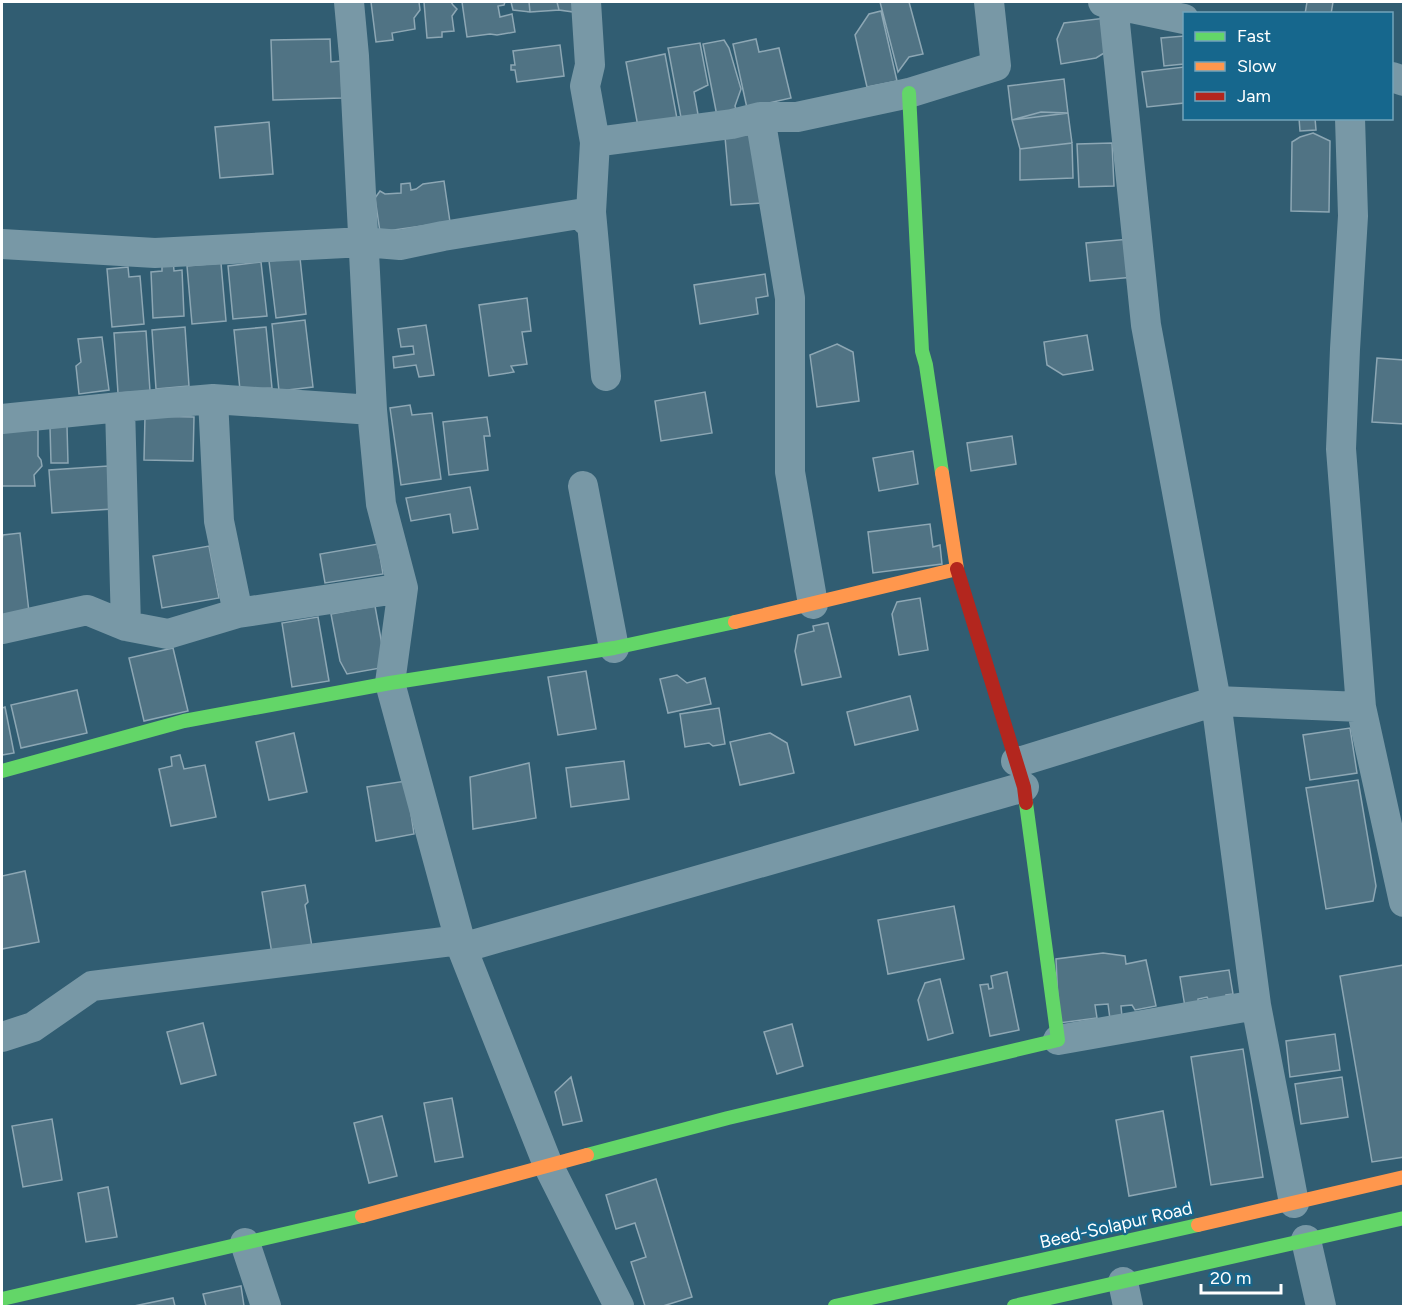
<svg xmlns="http://www.w3.org/2000/svg" width="1405" height="1308" font-family="Figtree,sans-serif">
  <style>
    .building { fill: #507384; stroke: #8da7b4; stroke-width: 1.5 }
    .lines { fill: none; stroke-linecap: round; stroke-linejoin: round }
    .street { stroke: #7898a6; stroke-width: 30 }
    .fast { stroke: #63d668; stroke-width: 14 }
    .slow { stroke: #ff974d; stroke-width: 14 }
    .jam { stroke: #b3261e; stroke-width: 14 }
    .labels { text-anchor: middle; stroke-width: 4.5; stroke-linejoin: round; paint-order: stroke }
    .street-label { font-size: 18px; fill: #fff; stroke: #16678d }
  </style>
  <rect width="100%" height="100%" fill="#315d72"/>
  <!-- building -->
  <path class="building" d="M371 2H419L420 10 414 18 415 29 392 33 393 40 376 42Z
    M424 2H451L453 5 457 9 452 16 454 31 442 32V37L427 38Z
    M462 2H505L504 5 498 6 500 17 512 14 515 32 497 35 490 34 467 37Z
    M511 2H529L530 12 513 10Z
    M529 2H557L559 10 530 12Z
    M557 2H579L581 13 559 10Z
    M880 2H909L923 54 909 57 898 72Z
    M1307 2H1333L1331 14H1305Z
    M881 11 897 81 867 87 855 35 869 14Z
    M1106 18 1109 50 1096 58 1061 64 1057 39 1064 23Z
    M1184 36V64L1164 66 1161 38Z
    M330 39 331 62 341 61 342 98 273 100 271 40Z
    M756 39 759 52 779 48 791 98 747 108 733 44Z
    M724 40 729 48 741 89 735 106 737 112 717 116 703 44Z
    M700 43 708 85 694 92 699 120 682 123 668 48Z
    M560 45 564 76 517 82 515 70H511V65H515L513 51Z
    M665 54 678 124 639 132 626 62Z
    M1184 67V103L1147 107 1142 72Z
    M1064 79 1068 113 1012 120 1008 86Z
    M1041 112 1068 113 1072 143 1020 149 1012 120Z
    M1299 118H1315L1316 130 1300 131Z
    M269 122 273 174 220 178 215 127Z
    M1313 133 1330 141 1329 212 1291 211 1292 142 1300 137Z
    M756 134 762 203 731 205 725 137Z
    M1072 143 1073 178 1020 180V149Z
    M1112 143 1114 186 1079 187 1077 144Z
    M444 181 450 222 380 232 375 198 380 191 385 194 401 193V184L410 183 411 190 416 189 423 184Z
    M1130 239 1134 277 1090 281 1086 243Z
    M300 258 306 314 276 318 269 261Z
    M173 259 174 271 182 270 184 316 153 318 151 272 162 271V260Z
    M261 262 267 316 233 319 228 266Z
    M221 263 226 321 192 324 187 266Z
    M128 267 129 277 140 276 144 324 112 327 107 269Z
    M765 274 768 296 756 298 758 314 700 324 694 285Z
    M527 298 531 331 522 332 527 364 511 366 514 372 489 376 479 305Z
    M305 320 313 387 279 391 272 324Z
    M426 325 434 375 419 377 416 365 394 368 393 357 414 354 413 346 401 347 398 329Z
    M185 327 189 386 156 389 152 330Z
    M266 327 272 388 240 390 234 330Z
    M146 331 150 391 118 393 114 333Z
    M1087 335 1093 370 1063 375 1047 365 1044 342Z
    M102 337 109 390 79 394 76 366 81 362 78 339Z
    M837 344 853 352 859 401 817 407 810 355Z
    M1377 358 1404 360V424L1372 422Z
    M705 392 712 433 661 441 655 401Z
    M410 405 412 415 432 413 441 479 401 485 390 408Z
    M145 416 194 417 193 461 144 460Z
    M487 417 490 436H484L488 470 449 475 443 422Z
    M67 426 68 463H51L50 427Z
    M2 430H38V456L41 460 42 466 34 475 35 486H2Z
    M1012 436 1016 464 971 471 967 443Z
    M913 451 918 484 879 491 873 458Z
    M108 466 112 509 52 513 49 470Z
    M470 487 478 529 453 533 450 514 411 521 406 498Z
    M930 524 933 547 940 545 942 564 873 573 868 532Z
    M20 533 29 612 2 615V539L3 535Z
    M378 544 383 574 325 583 320 554Z
    M209 546 219 598 162 608 153 556Z
    M920 598 928 650 899 655 892 614 897 602Z
    M375 606 386 667 347 674 340 661 331 614Z
    M318 617 329 681 292 687 282 623Z
    M828 623 841 677 802 685 795 651 798 635 814 631 813 626Z
    M173 648 188 711 144 721 129 658Z
    M586 671 596 729 558 735 548 677Z
    M677 675 687 683 705 678 711 704 668 713 660 679Z
    M77 690 87 733 21 748 11 705Z
    M910 696 918 730 855 745 847 712Z
    M5 707 14 753 2 755V708Z
    M719 708 725 744 713 746 709 743 685 747 680 714Z
    M1350 728 1357 773 1310 780 1303 735Z
    M294 733 307 792 269 800 256 742Z
    M770 733 787 743 794 773 740 785 730 742Z
    M180 755 184 769 205 765 216 817 171 826 159 769 172 766 171 757Z
    M624 761 629 799 571 807 566 768Z
    M529 763 536 818 473 829 470 777Z
    M1358 780 1376 886 1373 901 1326 909 1306 788Z
    M406 781 414 834 376 841 367 787Z
    M25 871 39 942 2 949V876Z
    M305 885 308 902 305 905 312 947 272 954 262 892Z
    M954 906 964 959 888 974 878 920Z
    M1103 953 1125 956 1126 964 1146 960 1156 1006 1135 1010 1132 1005 1121 1006 1122 1017 1110 1019 1108 1004 1095 1005 1097 1018 1059 1023 1056 959Z
    M1404 965V1157L1372 1162 1340 976Z
    M1229 970 1233 994 1226 995 1227 1000 1210 1002 1207 997 1198 999V1005L1185 1007 1180 977Z
    M1007 972 1019 1030 990 1036 980 985 988 984 989 989 993 988 991 976Z
    M940 979 953 1033 928 1040 918 1000 925 983Z
    M203 1023 216 1075 181 1084 167 1032Z
    M792 1024 803 1066 777 1074 764 1032Z
    M1335 1034 1340 1070 1290 1077 1286 1041Z
    M1243 1049 1263 1177 1211 1185 1191 1057Z
    M571 1077 582 1121 563 1125 555 1092Z
    M1342 1077 1348 1117 1301 1124 1295 1084Z
    M452 1098 463 1157 435 1162 424 1103Z
    M1163 1111 1176 1187 1129 1196 1116 1120Z
    M382 1116 397 1176 369 1183 354 1123Z
    M52 1119 62 1180 23 1187 12 1126Z
    M656 1179 692 1297 663 1306H645L631 1262 646 1257 635 1223 616 1229 606 1195Z
    M108 1187 117 1237 86 1242 78 1193Z
    M241 1286 244 1306H206L203 1294Z
    M173 1298 175 1306H134Z"/>
  <g class="lines">
    <!-- street -->
    <path class="street" d="M349 2 354 56 372 410 381 504 403 588 390 683 462 948 548 1165 619 1306
      M1103 2 1184 19
      M1113 4 1146 325 1216 701 1256 1005 1294 1203
      M1392 77 1404 81
      M760 117 790 298V472L813 604
      M1350 118 1353 216 1345 349 1341 449 1361 707 1404 902
      M595 142 732 124 760 117H797L909 93 996 66 989 2
      M587 221 591 212 606 376
      M2 244 155 253 364 242 400 245 443 236 591 212 595 142 585 86 590 65 586 2
      M213 399 219 521 238 613
      M120 407 126 626
      M2 419 120 407 213 399 372 410
      M583 486 614 648
      M2 629 87 610 126 626 168 634 238 613 403 588
      M1016 761H1022L1216 701 1361 707
      M462 948 1024 787
      M2 1037 33 1027 92 986 460 940
      M1058 1040 1256 1005
      M1306 1240 1321 1306
      M245 1243 266 1306
      M1123 1282 1128 1306"/>
    <!-- fast -->
    <path class="fast" d="M909 93 922 351 926 365 942 473
      M2 771 184 721 390 683 614 648 735 622
      M587 1155 728 1118 1058 1040 1026 803
      M2 1299 362 1216
      M835 1306 1198 1225
      M1014 1306 1404 1218"/>
    <!-- slow -->
    <path class="slow" d="M735 622 957 569 942 473
      M362 1216 587 1155
      M1198 1225 1404 1177"/>
    <!-- jam -->
    <path class="jam" d="M957 569 1024 787 1026 803"/>
  </g>
  <g class="labels">
    <!-- street labels -->
    <g class="street-label">
      <text transform="translate(1116 1225) rotate(-13)" y="6">Beed-Solapur Road</text>
    </g>
  </g>
  <!-- border -->
  <rect width="1405" height="1308" fill="none" stroke="#ffffff" stroke-width="6"/>
  <!-- legend -->
  <rect x="1183" y="12" width="210" height="108" fill="#16678d" stroke="#73a4bb" stroke-width="1.5"/>
  <rect x="1195" y="32" width="30" height="9" fill="#63d668" stroke="#73a4bb" stroke-width="1.5"/>
  <text x="1237" y="42" font-size="18" fill="#ffffff">Fast</text>
  <rect x="1195" y="62" width="30" height="9" fill="#ff974d" stroke="#73a4bb" stroke-width="1.5"/>
  <text x="1237" y="72" font-size="18" fill="#ffffff">Slow</text>
  <rect x="1195" y="92" width="30" height="9" fill="#b3261e" stroke="#73a4bb" stroke-width="1.5"/>
  <text x="1237" y="102" font-size="18" fill="#ffffff">Jam</text>
  <!-- scale -->
  <path d="M1201 1284v9h80v-9" fill="none" stroke="#ffffff" stroke-width="3"/>
  <text x="1210" y="1284" font-size="18" fill="#ffffff" stroke="#16678d" stroke-width="4.5" paint-order="stroke">20 m</text>
</svg>
